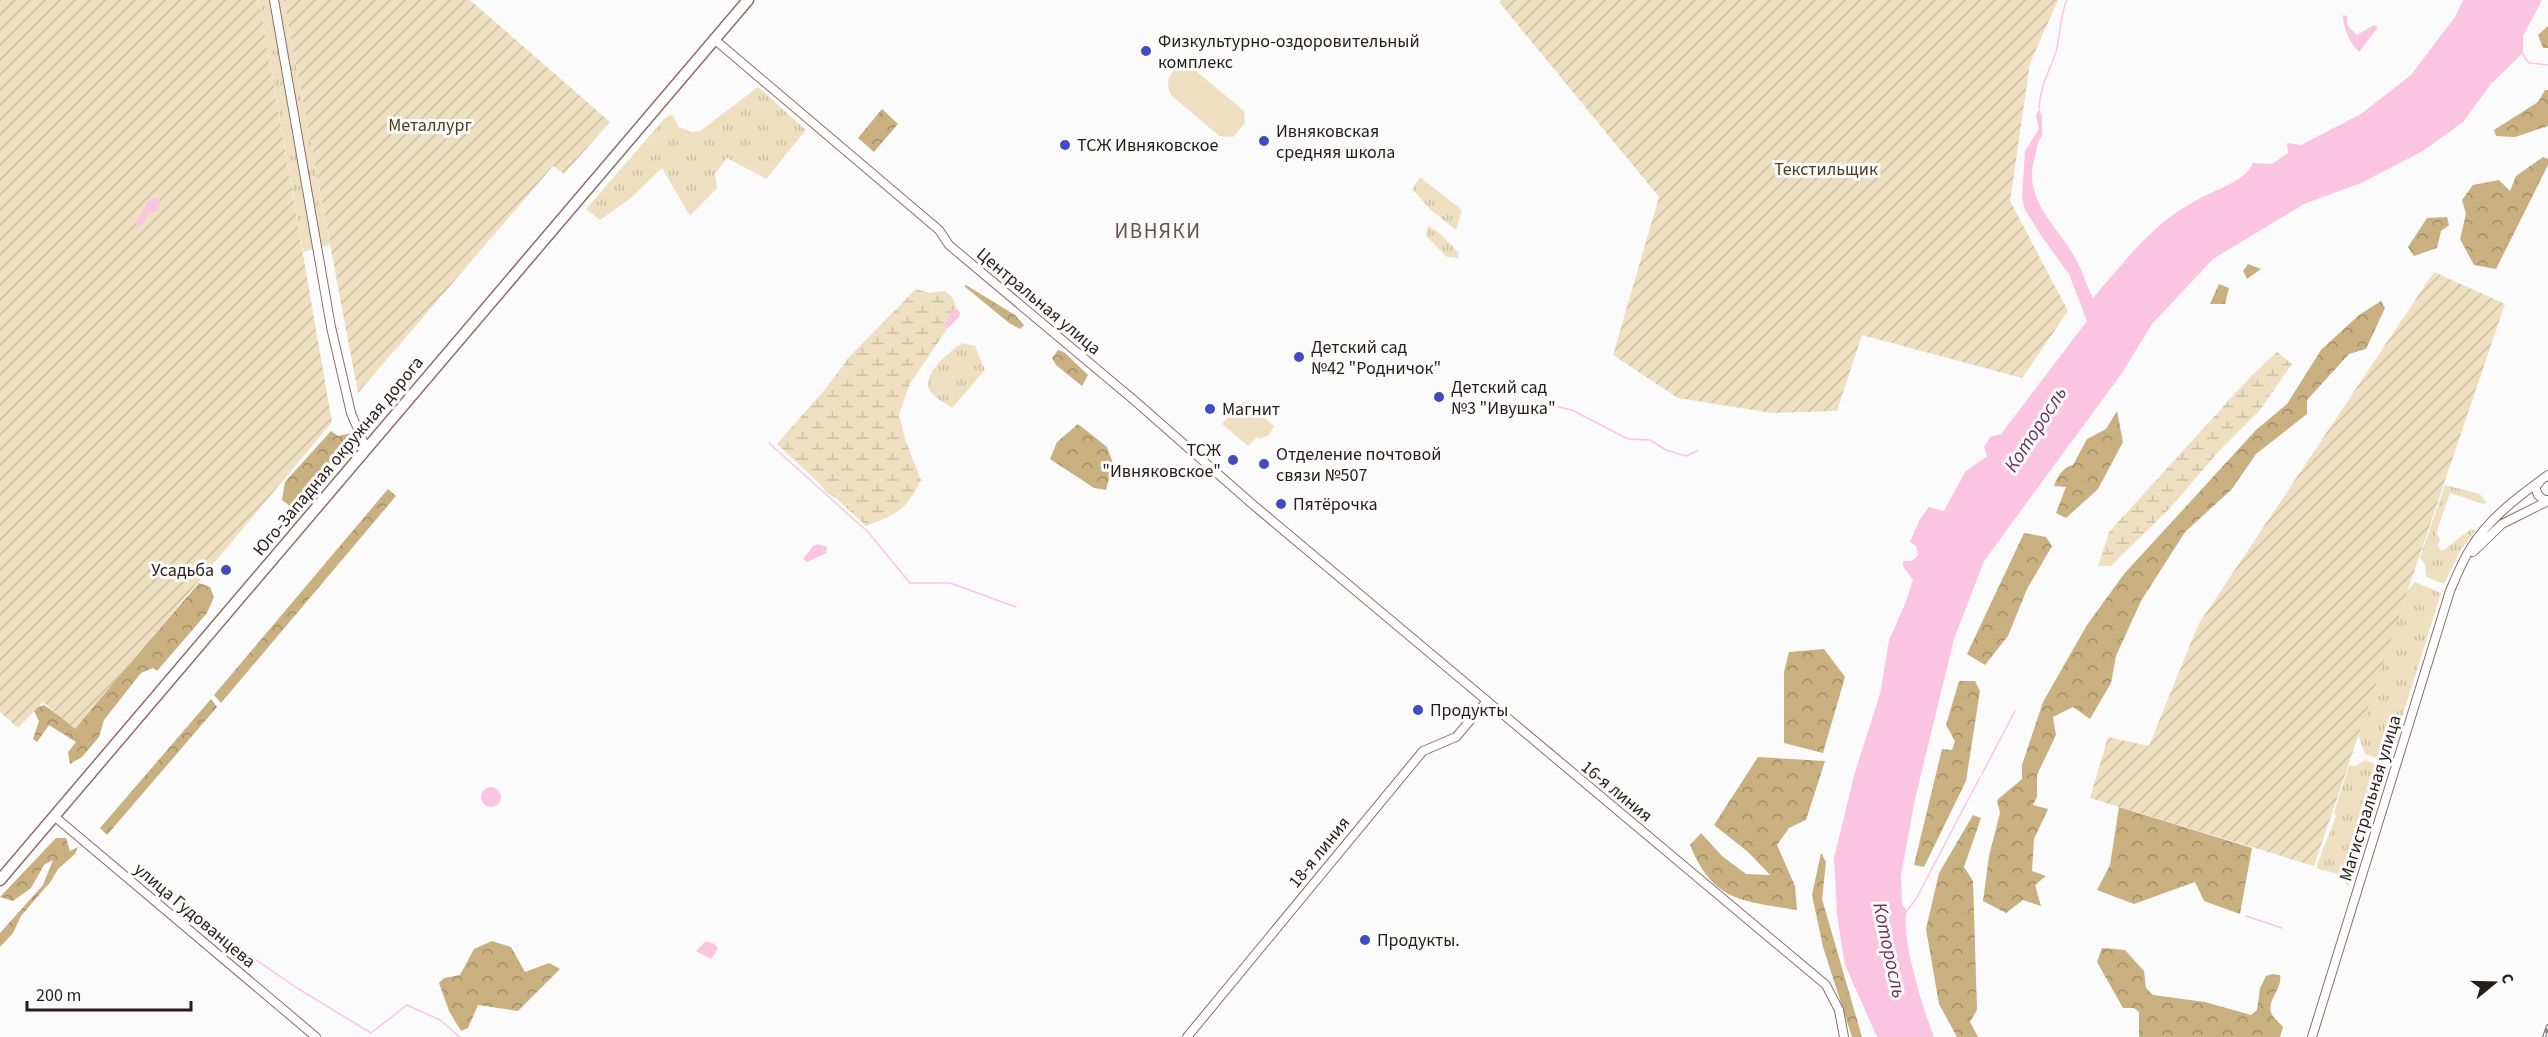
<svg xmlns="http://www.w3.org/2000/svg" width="2548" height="1037" font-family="'Source Sans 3',sans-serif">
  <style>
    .grass { fill: url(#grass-tufts) }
    .forest { fill: url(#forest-crowns) }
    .wetland { fill: url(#wetland-marsh) }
    .park { fill: #eedfc0 }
    .garden { fill: url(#garden-furrows) }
    .water { fill: #fbc5e1 }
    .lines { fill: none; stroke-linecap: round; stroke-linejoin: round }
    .stream { stroke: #fbc5e1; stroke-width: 1.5 }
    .secondary-casing { stroke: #8d6e66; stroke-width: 10 }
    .highway-casing { stroke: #8d6e66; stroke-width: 13 }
    .secondary { stroke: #fff; stroke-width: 8 }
    .highway { stroke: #fff; stroke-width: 10 }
    .rail-casing { stroke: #8a8482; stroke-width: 4 }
    .rail { stroke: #fbfbfb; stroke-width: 1.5; stroke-dasharray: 4.5; stroke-linecap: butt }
    .poi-dot { fill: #424bc0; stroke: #fbfbfb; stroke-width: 2 }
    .labels { text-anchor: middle; stroke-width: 6; stroke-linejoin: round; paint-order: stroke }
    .poi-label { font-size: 18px; fill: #291d1a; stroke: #fbfbfb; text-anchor: start }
    .park-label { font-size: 18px; fill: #513f18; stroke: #fbfbfb }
    .street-label { font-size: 18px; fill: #291d1a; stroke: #fbfbfb }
    .water-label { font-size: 20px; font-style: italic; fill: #703155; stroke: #fbfbfb }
    .quarter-label { font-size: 21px; letter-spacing: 1.5px; fill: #6b4e47; stroke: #fbfbfb }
  </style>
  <defs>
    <pattern id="grass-tufts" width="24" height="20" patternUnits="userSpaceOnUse" patternTransform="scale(1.5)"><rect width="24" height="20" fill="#eedfc0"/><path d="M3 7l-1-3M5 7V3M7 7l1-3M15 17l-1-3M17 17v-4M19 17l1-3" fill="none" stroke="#ccbfa4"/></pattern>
    <pattern id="forest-crowns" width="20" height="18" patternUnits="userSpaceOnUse" patternTransform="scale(1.5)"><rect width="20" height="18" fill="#c9b080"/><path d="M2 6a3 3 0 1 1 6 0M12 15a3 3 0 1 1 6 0" fill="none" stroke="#a38f68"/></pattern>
    <pattern id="wetland-marsh" width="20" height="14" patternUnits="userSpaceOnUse" patternTransform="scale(1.5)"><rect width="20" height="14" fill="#eedfc0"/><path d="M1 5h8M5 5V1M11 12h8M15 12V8" fill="none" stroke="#ccbfa4"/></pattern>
    <pattern id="garden-furrows" width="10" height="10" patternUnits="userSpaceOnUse" patternTransform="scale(1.5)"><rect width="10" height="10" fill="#eedfc0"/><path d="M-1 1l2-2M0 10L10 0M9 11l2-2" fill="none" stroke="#ccbfa4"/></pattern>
  </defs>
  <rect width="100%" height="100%" fill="#fbfbfb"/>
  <!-- grass -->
  <path class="grass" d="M259 0H284L330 245 303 252Z
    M758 87 806 130 766 179 727 158 715 174 717 188 690 216 662 168 631 198 600 220 586 209 664 119 670 115 673 116 679 127 692 132 700 131Z
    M1420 177 1462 210 1456 230 1432 211 1412 189Z
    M1428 226 1438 232 1459 253 1458 258 1447 257 1426 236Z
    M962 343 975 346 985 370 952 408C945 403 933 397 929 389 923 372 951 351 962 343Z
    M2445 485 2480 494 2486 503 2484 504 2450 493 2436 534 2440 538 2438 547 2442 551 2471 529 2475 531 2460 551 2444 584 2426 577 2425 565 2420 558Z
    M2415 582 2441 593 2388 762 2365 754 2359 737 2361 712 2406 592Z
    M2365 760 2386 768 2348 887C2338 868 2333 875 2316 868 2322 849 2330 834 2336 816L2334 813 2349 765 2356 766Z"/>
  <!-- forest -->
  <path class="forest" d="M2548 26V48H2543L2538 35Z
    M2545 90H2548V126L2515 137 2496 136 2494 130 2538 102Z
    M882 109 898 124 874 152 858 138Z
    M2543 157 2548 159V165L2496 269 2474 265 2460 239 2466 214 2462 200 2473 185 2499 180 2510 191 2516 176Z
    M2447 217 2449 225 2441 231 2437 248 2414 256 2408 247 2427 218Z
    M2248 264 2261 269 2247 279 2243 271Z
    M2219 284 2229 288 2225 304H2210Z
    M966 285 1015 315 1024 325 1020 329 1009 323 964 286Z
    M2381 301 2385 308 2366 349 2349 354 2307 400V414L2256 454 2232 489 2185 532 2141 601 2116 656 2111 683 2090 719 2073 707 2053 717 2056 735 2037 775V797L2033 805 2048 809 2034 839 2032 871 2046 876 2035 885 2041 906 2023 900 2006 913 1983 901 1989 856 2000 813 1997 800 2022 779V765L2043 702 2087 625 2124 574 2256 430 2287 404 2321 350 2359 315Z
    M1058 350 1064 352 1088 375 1082 386 1056 365 1052 358Z
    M2117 411 2123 442 2098 489 2066 518 2056 513 2066 487 2054 486C2057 477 2063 467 2073 465L2087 439 2106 429Z
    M1078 424 1107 447 1113 463 1106 490 1094 488 1050 459 1057 442Z
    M331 431 338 436 352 433 349 447 295 510 282 500 285 482Z
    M388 489 396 496 221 703 214 695Z
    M2024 533 2046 537 2052 546 2027 589 2008 636 1985 665 1967 654Z
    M199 583 210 587 214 597 207 613 157 671 153 668 141 673 104 720 99 737 82 757 70 764 68 752 76 742 49 725 37 742 33 739 39 721 33 709 44 705 75 727Z
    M1824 649 1845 677 1823 753 1784 743V672L1789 652Z
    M1959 681H1975L1980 691 1966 781 1924 867 1914 865 1942 749 1952 750 1955 741 1946 725Z
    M211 699 217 707 107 835 100 828Z
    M1758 757 1825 761 1806 820 1789 828 1777 845 1795 886 1797 910C1743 901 1713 902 1690 845L1701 833 1722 856 1746 874 1770 875 1748 852 1714 825Z
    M2119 807 2252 848 2240 914 2204 901 2195 882 2134 904 2097 890 2110 865Z
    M1973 815 1981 818 1964 867 1973 881 1977 1010 1970 1022 1978 1037H1957L1939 1004 1926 929 1939 873Z
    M56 838H66L70 851 78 847 75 854 58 869 51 881 21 916 13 933 0 947V933L43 885 53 860 44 865 31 888 13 901 0 897Z
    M1821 853 1826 862 1822 899 1862 1037H1852L1823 947 1812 895Z
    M492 941 511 947 525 972 549 963 560 969 518 1011 478 1005 468 1028 461 1031 449 1011 439 983 444 978 460 975 474 949Z
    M2102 948 2125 950 2144 971 2146 988 2153 995 2205 1002 2251 1015 2257 1010 2260 988 2266 976 2272 974 2280 975C2283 988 2267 1000 2271 1012 2272 1017 2279 1022 2283 1027L2280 1037H2139V1012L2134 1008H2123L2097 962Z"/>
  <!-- wetland -->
  <path class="wetland" d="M916 289 929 293 945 291 953 298 957 309 952 311 943 326 947 329 910 384 899 414 905 439 921 480C905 512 898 513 866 526L837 499 826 492 818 482 777 444 827 387 850 356Z
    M2277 352 2292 364 2259 411 2218 452 2171 507 2111 566H2098L2109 532 2251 376Z"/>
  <!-- park -->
  <path class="park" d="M1181 66H1190L1244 111 1245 123 1233 137 1219 136 1171 95C1165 82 1168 73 1181 66Z
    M1247 402 1274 426 1269 435 1260 439 1257 437 1248 446 1222 424 1241 403Z"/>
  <!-- garden -->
  <path class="garden" d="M0 0H259L332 422 75 729 43 702 18 728 0 712Z
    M284 0H470L610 122 564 174 553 166 358 393Z
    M1502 0H2058L2030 63 2010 201 2068 311 2022 378 1862 335 1837 411 1772 413 1678 398 1613 355 1659 197 1499 2Z
    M2434 272 2505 304 2314 866 2090 798 2108 737 2149 746 2198 625Z"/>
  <!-- water -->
  <path class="water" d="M2463 0H2542L2523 36V53L2491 84 2463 122 2423 151 2361 183 2304 204 2213 259 2152 324 2122 373 1984 561 1954 639 1915 799 1901 875 1902 904 1907 911C1900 937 1924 1011 1934 1037H1877L1845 965 1837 915 1834 858 1855 772 1880 694 1889 640 1905 604 1913 580 1903 566V561H1912L1918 555 1916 546 1910 542 1920 519 1929 507 1944 511 1965 472 1987 456 1984 447 1990 437 2001 434 2087 321 2069 274 2042 237 2025 210 2022 197 2025 151 2039 129 2036 116 2039 109 2042 116V136C2037 142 2037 149 2035 157 2022 199 2055 223 2074 256 2082 269 2086 285 2093 298 2124 262 2154 222 2197 200 2216 189 2243 183 2253 163L2272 164 2288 153 2287 143 2301 145 2361 114 2411 75 2455 17Z
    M2343 15 2347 16V25L2357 35 2374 25 2378 27 2359 52C2350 43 2343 28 2343 15Z
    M156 198 160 199 158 211 149 213 142 225 134 227 148 201Z
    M957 309 960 312 959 317 947 329 943 326 952 311Z
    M818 544 827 547 826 553 807 562 803 559 813 546Z
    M481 797a10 10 0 1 1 20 0a10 10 0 1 1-20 0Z
    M706 941 715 944 718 949 711 959 696 951Z"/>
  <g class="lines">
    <!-- stream -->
    <path class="stream" d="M2522 53 2529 63 2548 65
      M2039 108C2040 88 2048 73 2055 55 2061 37 2059 17 2067 0
      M1535 402 1572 410 1628 439 1650 440 1666 450 1686 456 1697 451
      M769 443 868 532 910 583H950L1016 607
      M1982 774 2015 711
      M168 889 227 940 297 988 371 1033 407 1005 440 1020 460 1037
      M1907 911 1916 899 1980 777
      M2246 916 2282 928"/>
    <defs>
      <path id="secondary" d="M274 0 331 327 351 413 366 448
        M714 39 939 230 949 245 1135 401 1251 503 1826 985 1839 1010 1844 1037
        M2539 483 2535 487 2538 495 2544 500H2548
        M2473 552 2502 524 2548 501
        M54 816 316 1037
        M1187 1037 1423 751 1456 737 1486 702
        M2312 1037 2450 591C2456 577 2462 562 2470 549 2489 518 2519 496 2548 475"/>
      <path id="highway" d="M0 880 748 0"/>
    </defs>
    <!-- secondary casing -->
    <use href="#secondary" class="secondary-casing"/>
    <!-- highway casing -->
    <use href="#highway" class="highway-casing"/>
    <!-- secondary -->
    <use href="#secondary" class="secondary"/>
    <!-- highway -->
    <use href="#highway" class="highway"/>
    <defs>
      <path id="rail" d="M2544 1037 2548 1026"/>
    </defs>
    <!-- rail casing -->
    <use href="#rail" class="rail-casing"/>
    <!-- rail -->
    <use href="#rail" class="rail"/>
  </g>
  <!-- markers -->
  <g class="poi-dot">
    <circle cx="1146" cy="51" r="6"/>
    <circle cx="1264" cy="141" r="6"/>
    <circle cx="1065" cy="145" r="6"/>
    <circle cx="1299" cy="357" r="6"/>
    <circle cx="1439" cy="397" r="6"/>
    <circle cx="1210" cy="409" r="6"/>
    <circle cx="1233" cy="460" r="6"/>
    <circle cx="1264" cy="464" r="6"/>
    <circle cx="1281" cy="504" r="6"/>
    <circle cx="226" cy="570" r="6"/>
    <circle cx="1418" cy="710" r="6"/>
    <circle cx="1365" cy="940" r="6"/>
  </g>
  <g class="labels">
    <!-- poi labels -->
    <g class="poi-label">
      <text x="1158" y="47">Физкультурно-оздоровительный<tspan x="1158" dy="21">комплекс</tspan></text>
      <text x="1276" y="137">Ивняковская<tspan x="1276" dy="21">средняя школа</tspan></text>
      <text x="1077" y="151">ТСЖ Ивняковское</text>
      <text x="1311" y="353">Детский сад<tspan x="1311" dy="21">№42 "Родничок"</tspan></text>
      <text x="1451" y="393">Детский сад<tspan x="1451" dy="21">№3 "Ивушка"</tspan></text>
      <text x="1222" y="415">Магнит</text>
      <text x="1221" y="456" text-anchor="end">ТСЖ<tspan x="1221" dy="21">"Ивняковское"</tspan></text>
      <text x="1276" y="460">Отделение почтовой<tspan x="1276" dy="21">связи №507</tspan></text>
      <text x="1293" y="510">Пятёрочка</text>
      <text x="214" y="576" text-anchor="end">Усадьба</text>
      <text x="1430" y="716">Продукты</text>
      <text x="1377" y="946">Продукты.</text>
    </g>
    <!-- park labels -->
    <g class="park-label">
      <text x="430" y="131">Металлург</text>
      <text x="1826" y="175">Текстильщик</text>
    </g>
    <!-- street labels -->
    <g class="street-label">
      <text transform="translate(1039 301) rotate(40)" y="6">Центральная улица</text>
      <text transform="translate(338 456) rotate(-50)" y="6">Юго-Западная окружная дорога</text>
      <text transform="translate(1617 791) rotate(39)" y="6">16-я линия</text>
      <text transform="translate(2370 798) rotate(-73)" y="6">Магистральная улица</text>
      <text transform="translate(1319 852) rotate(-51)" y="6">18-я линия</text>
      <text transform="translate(195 915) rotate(40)" y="6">улица Гудованцева</text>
    </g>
    <!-- water labels -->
    <g class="water-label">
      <text transform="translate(2035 429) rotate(-57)" y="7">Которосль</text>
      <text transform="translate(1890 950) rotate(78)" y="7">Которосль</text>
    </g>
    <!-- quarter labels -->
    <g class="quarter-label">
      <text x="1158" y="238">ИВНЯКИ</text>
    </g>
  </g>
  <!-- north arrow -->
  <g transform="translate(2494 983) rotate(71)" stroke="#fbfbfb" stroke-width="4.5" paint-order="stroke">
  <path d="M0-4.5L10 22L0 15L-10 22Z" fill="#291d1a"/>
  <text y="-9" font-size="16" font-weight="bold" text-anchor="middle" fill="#291d1a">С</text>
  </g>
  <!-- scale -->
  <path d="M27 1001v9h164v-9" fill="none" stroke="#291d1a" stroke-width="3"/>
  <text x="36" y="1001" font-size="18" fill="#291d1a" stroke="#fbfbfb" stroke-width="4.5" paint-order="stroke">200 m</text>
</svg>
